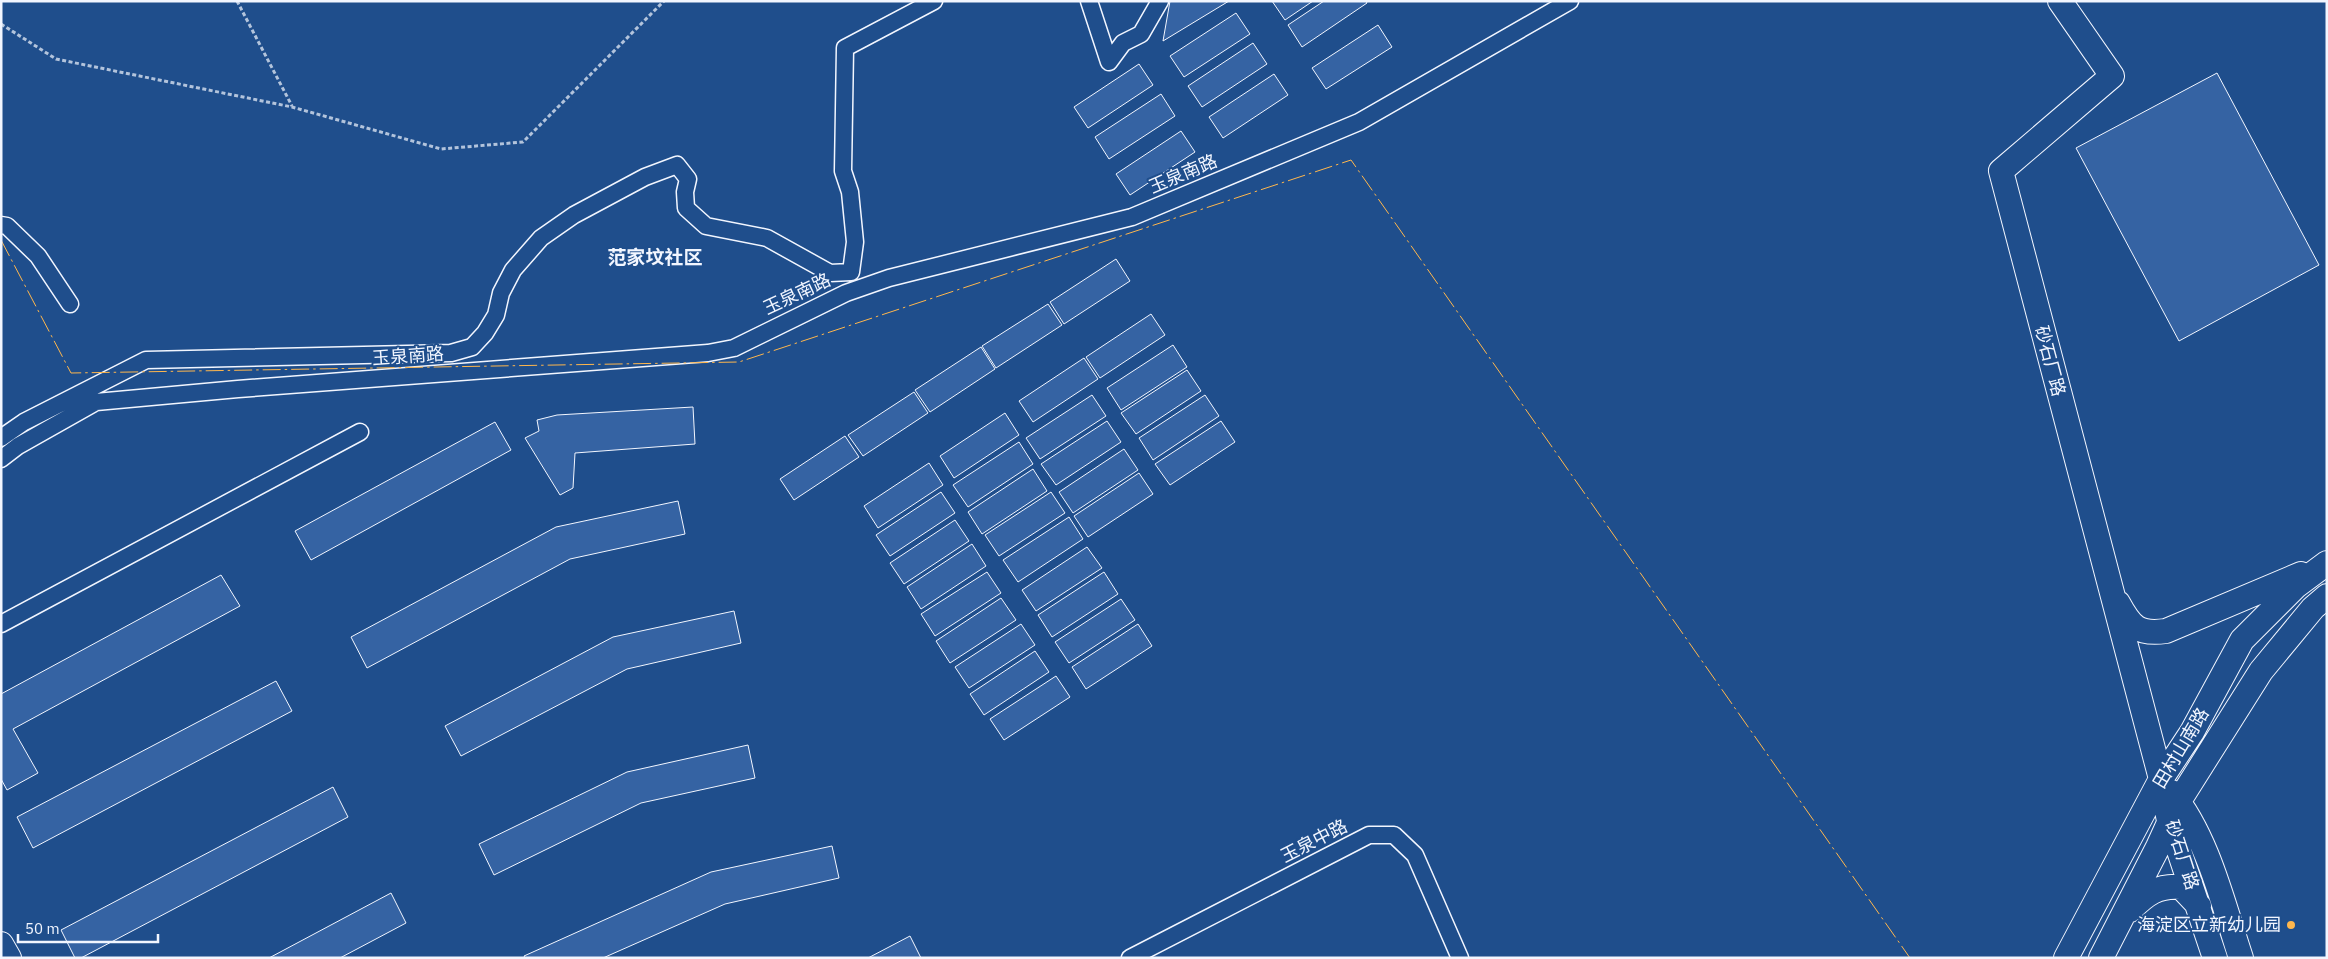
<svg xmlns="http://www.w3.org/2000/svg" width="2328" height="959" font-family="'IBM Plex Sans','Noto Sans SC',sans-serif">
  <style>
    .building { fill: #3563a3; stroke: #f2f6ff }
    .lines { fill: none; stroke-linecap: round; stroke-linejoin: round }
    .street-casing { stroke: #f2f6ff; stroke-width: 19 }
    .secondary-casing { stroke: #f2f6ff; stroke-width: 26 }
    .path { stroke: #b3c4dc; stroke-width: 3; stroke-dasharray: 4 2.5; stroke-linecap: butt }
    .street { stroke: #1f4e8c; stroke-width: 16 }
    .secondary { stroke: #1f4e8c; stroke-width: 24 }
    .power { stroke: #ffb74d; stroke-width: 1; stroke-dasharray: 18 4 2.5 4; stroke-linecap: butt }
    .poi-dot { fill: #ffb74d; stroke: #1f4e8c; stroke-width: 2 }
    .labels { text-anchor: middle; stroke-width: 4; stroke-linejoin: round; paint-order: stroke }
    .street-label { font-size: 18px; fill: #f2f6ff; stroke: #1f4e8c }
    .poi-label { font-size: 18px; fill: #f2f6ff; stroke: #1f4e8c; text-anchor: end }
    .neighbourhood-label { font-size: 19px; font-weight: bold; fill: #f2f6ff; stroke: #1f4e8c }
  </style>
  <rect width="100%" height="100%" fill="#1f4e8c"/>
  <!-- building -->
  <path class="building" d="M1170 1H1229L1163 41Z
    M1272 1H1313L1285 20Z
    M1324 1H1366L1367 3 1302 47 1288 25Z
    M1236 13 1250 34 1184 77 1170 56Z
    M1378 25 1392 47 1326 89 1312 68Z
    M1253 43 1267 64 1202 107 1188 86Z
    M1139 64 1153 85 1088 128 1074 107Z
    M2217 73 2319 265 2179 341 2076 148Z
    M1274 74 1288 95 1223 138 1209 117Z
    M1161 94 1175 116 1109 159 1095 137Z
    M1181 131 1195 152 1130 195 1116 174Z
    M1116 259 1130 281 1064 324 1050 302Z
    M1048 304 1062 325 996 368 982 346Z
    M1151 314 1165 335 1100 378 1086 357Z
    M1173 345 1187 367 1121 410 1107 388Z
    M981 347 995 369 930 412 915 390Z
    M1084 358 1098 379 1033 422 1019 401Z
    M1187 370 1201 391 1136 434 1121 413Z
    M914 392 928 413 863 456 848 435Z
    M1092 395 1106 416 1040 459 1026 438Z
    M1205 395 1219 416 1153 460 1139 438Z
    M693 407 695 444 575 453 573 488 560 495 525 438 539 431 537 420 557 415Z
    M1005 413 1019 435 954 478 940 456Z
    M1107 421 1121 442 1056 485 1041 464Z
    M1221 421 1235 442 1170 485 1155 464Z
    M495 422 511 450 311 560 295 531Z
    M845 436 859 457 794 500 780 479Z
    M1019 442 1033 464 968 507 953 485Z
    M1124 449 1138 470 1073 513 1059 492Z
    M929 463 943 485 878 528 864 506Z
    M1033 469 1047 491 982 534 968 512Z
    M1139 473 1153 494 1088 537 1074 516Z
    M941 492 955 513 890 556 876 535Z
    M1051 492 1065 513 999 556 985 535Z
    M678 501 685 534 570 559 367 668 351 637 556 527Z
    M1069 517 1083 539 1018 582 1003 560Z
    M955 520 969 541 904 584 890 563Z
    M972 544 986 566 921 609 907 587Z
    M1087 547 1102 568 1036 611 1022 590Z
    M987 572 1001 593 935 636 921 614Z
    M1104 572 1118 594 1052 637 1038 615Z
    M221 575 240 606 13 729 38 773 7 790 1 779V694Z
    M1001 598 1016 620 950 663 936 641Z
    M1121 599 1135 620 1069 663 1055 642Z
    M734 611 741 643 627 669 461 756 445 726 613 637Z
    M1021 624 1035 645 969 688 955 667Z
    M1138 624 1152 646 1086 689 1072 667Z
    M1035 651 1049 672 984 715 970 694Z
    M1056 676 1070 697 1004 740 990 719Z
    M276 681 292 711 33 848 17 817Z
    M748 745 755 778 641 803 494 875 479 844 627 772Z
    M333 787 348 817 81 958H75L61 930Z
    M832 846 839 878 725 904 603 958H525L524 956 711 872Z
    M391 893 406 923 340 958H269Z
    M910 936 921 958H868Z"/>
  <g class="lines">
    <defs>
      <path id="street" d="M1089 1 1109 62 1123 43 1141 34 1160 1
        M1 225 7 226 38 256 70 304
        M1 438 24 422 146 360 451 353 472 347 485 333 496 315 501 293 513 270 541 238 574 215 645 177 677 165 688 179 685 192 686 208 706 226 767 238 830 273 851 272 855 242 850 192 843 171 845 48 934 1
        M1 459 18 446 96 402 238 389 708 353 734 348 846 293 889 278 1132 217 1359 122 1570 1
        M1 624 360 432
        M1130 958 1369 835H1394L1415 855 1460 958"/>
      <path id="secondary" d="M2060 1 2112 76 2001 171 2161 779 2169 821 2215 958
        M2118 603C2131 627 2138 635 2166 631L2301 574
        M2171 792C2208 837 2223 904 2241 958
        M2130 910C2146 894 2158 885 2181 887L2199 906
        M1 944 9 958
        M2066 958 2161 779 2192 732 2242 640 2296 586 2327 563
        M2101 958 2158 847 2179 801 2261 671 2313 608 2327 596"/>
    </defs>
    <!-- street casing -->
    <use href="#street" class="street-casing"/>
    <!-- secondary casing -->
    <use href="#secondary" class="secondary-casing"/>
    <!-- path -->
    <path class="path" d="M237 1 292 106
      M1 24 56 59 292 107 441 149 523 142 664 1"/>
    <!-- street -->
    <use href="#street" class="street"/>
    <!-- secondary -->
    <use href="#secondary" class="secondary"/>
    <!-- power -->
    <path class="power" d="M1 240 71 373 739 362 1351 160 1910 958"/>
  </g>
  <!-- markers -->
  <circle class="poi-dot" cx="2291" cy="925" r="5"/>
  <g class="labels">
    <!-- street labels -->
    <g class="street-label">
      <text transform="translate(1183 174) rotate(-23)" y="6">玉泉南路</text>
      <text transform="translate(797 294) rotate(-25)" y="6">玉泉南路</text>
      <text transform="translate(408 356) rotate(-4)" y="6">玉泉南路</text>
      <text transform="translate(2050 361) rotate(75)" y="6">砂石厂路</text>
      <text transform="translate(2181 748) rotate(-59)" y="6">田村山南路</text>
      <text transform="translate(1314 841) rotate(-27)" y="6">玉泉中路</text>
      <text transform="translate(2182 855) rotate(72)" y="6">砂石厂路</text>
    </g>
    <!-- poi labels -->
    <g class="poi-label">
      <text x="2281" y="931">海淀区立新幼儿园</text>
    </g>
    <!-- neighbourhood labels -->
    <g class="neighbourhood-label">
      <text x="655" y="264">范家坟社区</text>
    </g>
  </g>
  <!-- border -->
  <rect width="2328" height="959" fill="none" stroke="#f2f6ff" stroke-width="5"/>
  <!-- scale -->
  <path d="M18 934v8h140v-8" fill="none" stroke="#f2f6ff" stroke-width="2.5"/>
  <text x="25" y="934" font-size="15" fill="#f2f6ff" stroke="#1f4e8c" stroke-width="4" paint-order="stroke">50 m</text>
</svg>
